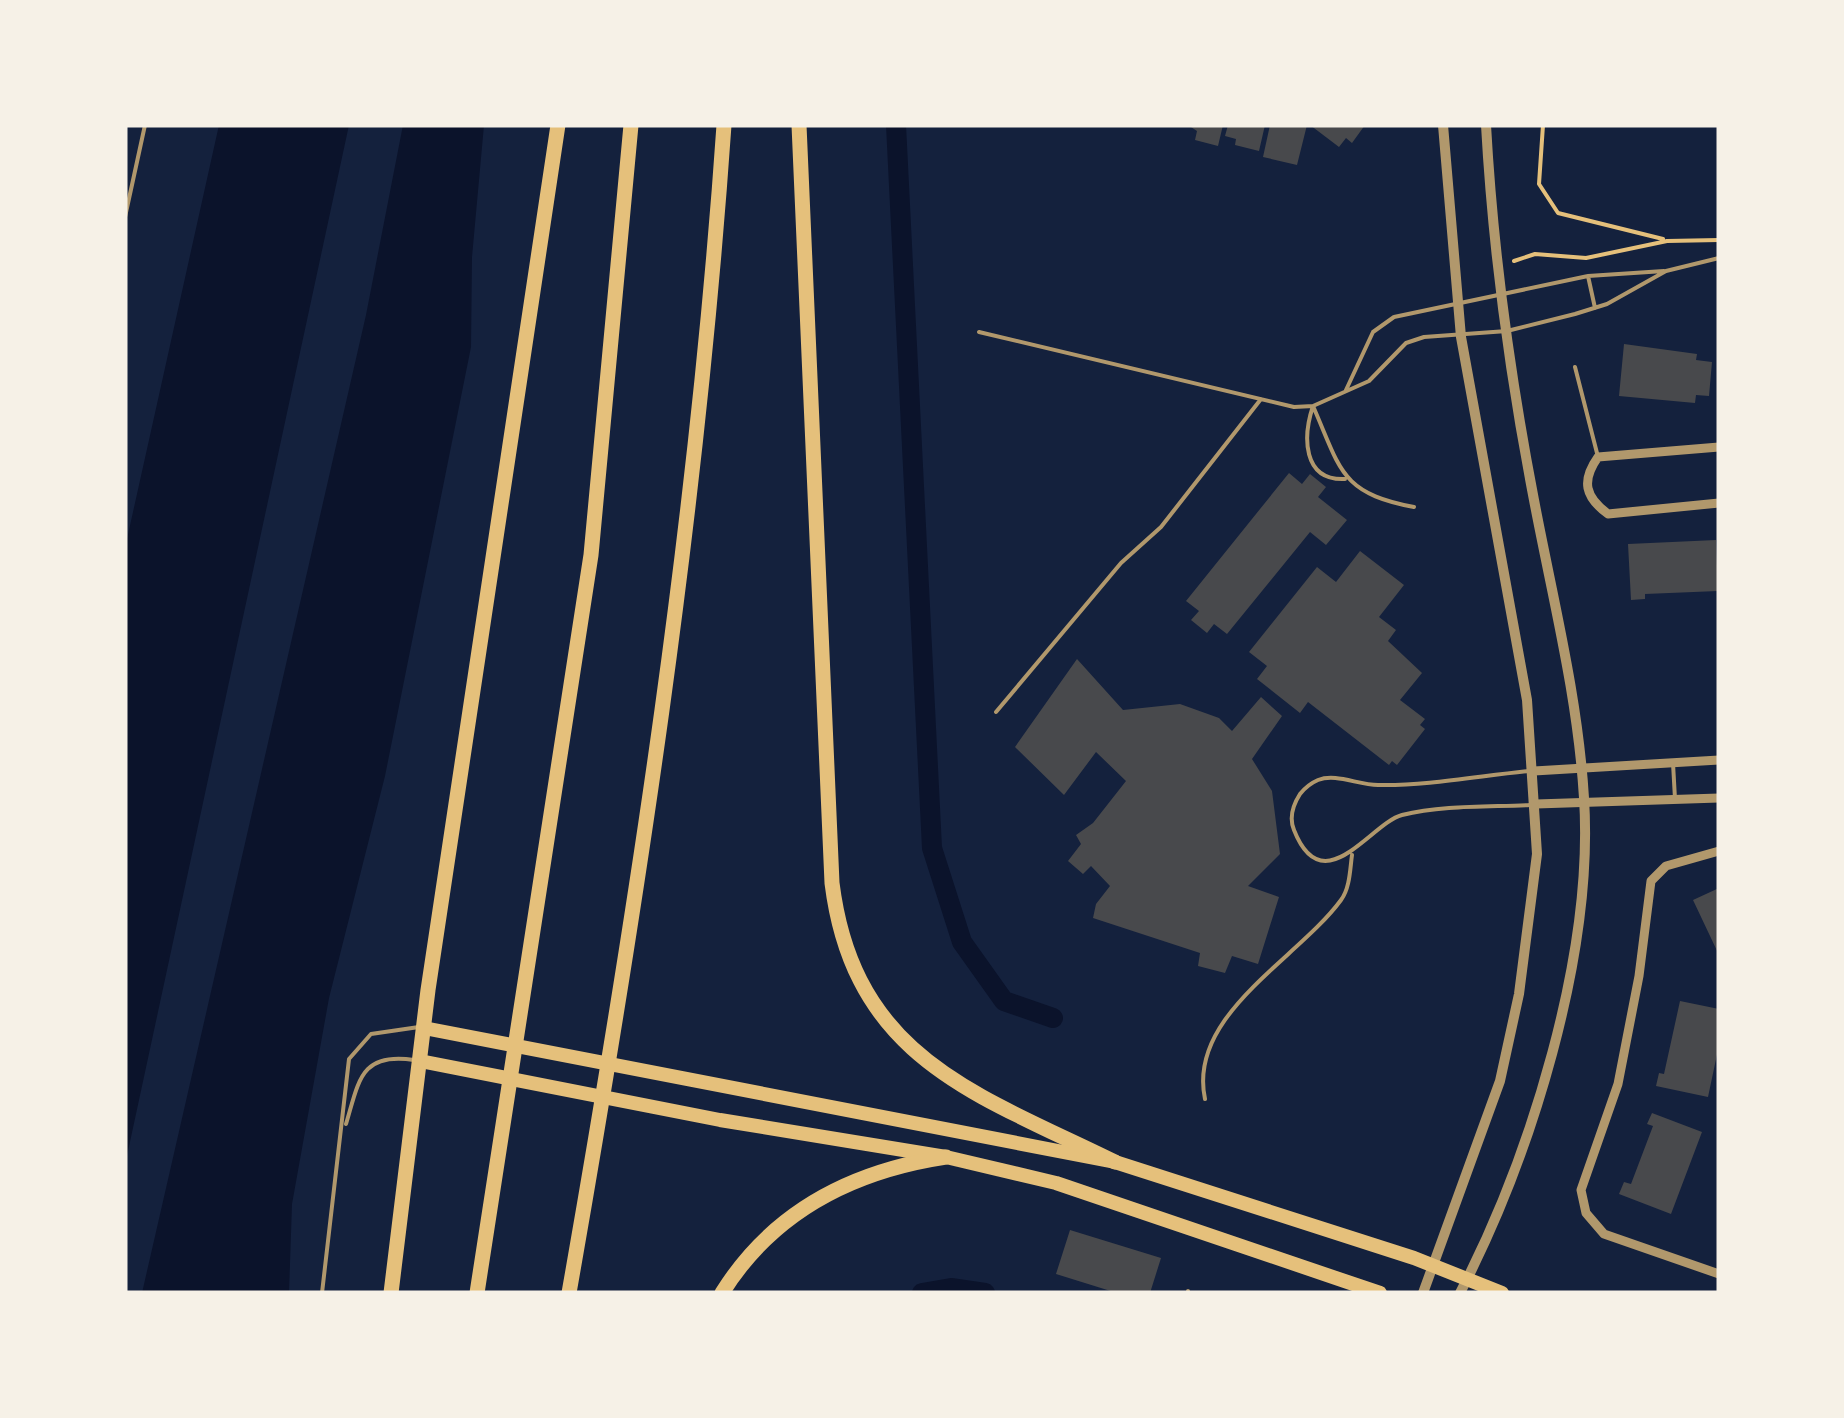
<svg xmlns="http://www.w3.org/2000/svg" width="1844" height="1418" font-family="'Sofia Sans Condensed',sans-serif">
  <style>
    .water { fill: #0b132b }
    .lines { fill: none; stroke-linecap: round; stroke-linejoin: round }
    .canal { stroke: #0b132b; stroke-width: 20 }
    .building { fill: #48494c }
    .path { stroke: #e5c07b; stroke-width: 4 }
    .service { stroke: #b1986c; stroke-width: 4 }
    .minor { stroke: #b1986c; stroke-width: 9 }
    .tertiary { stroke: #b1986c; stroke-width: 10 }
    .primary { stroke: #e5c07b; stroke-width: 14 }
    .motorway { stroke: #e5c07b; stroke-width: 15 }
  </style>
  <rect width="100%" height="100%" fill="#14213d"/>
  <!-- water -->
  <path class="water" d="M219 125H349L125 1165V548Z
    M403 125H484L472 257 471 347 385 776 329 998 292 1204 289 1293H142L366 315Z"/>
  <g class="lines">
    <!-- canal -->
    <path class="canal" d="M896 125 932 848 962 942 1004 1001 1053 1018
      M922 1293 951 1288 985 1293"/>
  </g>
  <!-- building -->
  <path class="building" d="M1188 125H1223L1218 146 1195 140 1197 131Z
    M1228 125H1265L1259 151 1235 145 1236 139 1225 136Z
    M1270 125H1307L1297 165 1263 157Z
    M1310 125H1365L1352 143 1346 138 1339 147Z
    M1624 344 1697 354 1696 360 1712 362 1709 396 1696 395 1695 403 1619 396Z
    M1289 473 1302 484 1310 474 1326 487 1318 497 1347 520 1326 545 1310 532 1227 634 1214 624 1207 633 1191 620 1199 611 1186 601Z
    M1716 540 1718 591 1645 594V599L1631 600 1628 544Z
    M1360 551 1404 585 1379 617 1396 630 1388 641 1422 673 1400 700 1425 719 1420 725 1425 729 1397 765 1392 761 1389 765 1308 702 1300 713 1257 679 1267 666 1249 652 1317 567 1336 582Z
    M1077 659 1123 710 1180 704 1219 718 1232 731 1261 697 1282 716 1252 759 1272 791 1280 854 1248 886 1279 897 1258 964 1232 956 1225 973 1198 966 1200 953 1093 918 1096 904 1110 886 1091 866 1083 874 1068 861 1081 844 1076 835 1093 823 1126 781 1096 752 1064 795 1015 747Z
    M1719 888V955L1693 900Z
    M1680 1001 1719 1009V1045L1708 1097 1656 1086 1659 1073 1664 1074Z
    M1652 1113 1702 1132 1671 1214 1619 1194 1624 1182 1631 1184 1653 1126 1647 1124Z
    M1070 1230 1161 1258 1150 1293H1117L1056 1274Z"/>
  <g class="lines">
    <!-- path -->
    <path class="path" d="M1543 125 1539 184 1558 213 1663 239
      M1514 261 1535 254 1586 258 1667 241 1719 240"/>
    <!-- service -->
    <path class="service" d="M125 217 145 125
      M1588 276 1595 308
      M979 332 1294 407 1313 406 1369 381 1406 343 1424 337 1507 331 1575 314 1607 304 1666 271 1719 258
      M1575 367 1598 457
      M1346 390 1373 332 1394 317 1588 276 1664 271
      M1313 406C1341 470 1340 493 1414 507
      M1313 406C1303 436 1302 481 1345 479
      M996 712 1121 563 1161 527 1261 399
      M1673 763 1675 799
      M1529 771C1479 776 1427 786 1378 785 1358 785 1336 773 1318 780 1311 783 1304 789 1300 794 1293 805 1289 818 1294 830 1323 904 1371 823 1402 815 1442 805 1489 807 1530 805
      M1205 1099C1187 1015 1298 959 1341 900 1350 888 1350 869 1352 855
      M346 1124C359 1081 360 1052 414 1060
      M322 1293 349 1059 371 1034 419 1027
      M1188 1293V1291"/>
    <!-- minor -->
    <path class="minor" d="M1719 447 1598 457C1581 481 1585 497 1608 514L1719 503
      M1534 771 1719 760
      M1536 804 1719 798
      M1719 851 1666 866 1651 881 1639 976 1618 1084 1581 1190 1586 1213 1604 1234 1719 1274"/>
    <!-- tertiary -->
    <path class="tertiary" d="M1423 1293 1500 1081 1519 994 1537 854 1527 700 1461 337 1443 125
      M1460 1293C1531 1156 1594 954 1584 798 1578 697 1553 600 1534 500 1510 376 1493 251 1486 125"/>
    <!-- primary -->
    <path class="primary" d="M424 1028 1115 1162 1414 1258 1502 1293
      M420 1061 720 1120 946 1157 1056 1183 1380 1293"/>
    <!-- motorway -->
    <path class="motorway" d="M799 125 832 883C854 1059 977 1094 1115 1162
      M391 1293 428 990 558 125
      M477 1293 591 555 631 125
      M569 1293C637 906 697 517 724 125
      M722 1293C773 1211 853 1171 946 1157"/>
  </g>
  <!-- border -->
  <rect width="1844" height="1418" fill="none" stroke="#f6f1e7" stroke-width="255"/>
</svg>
